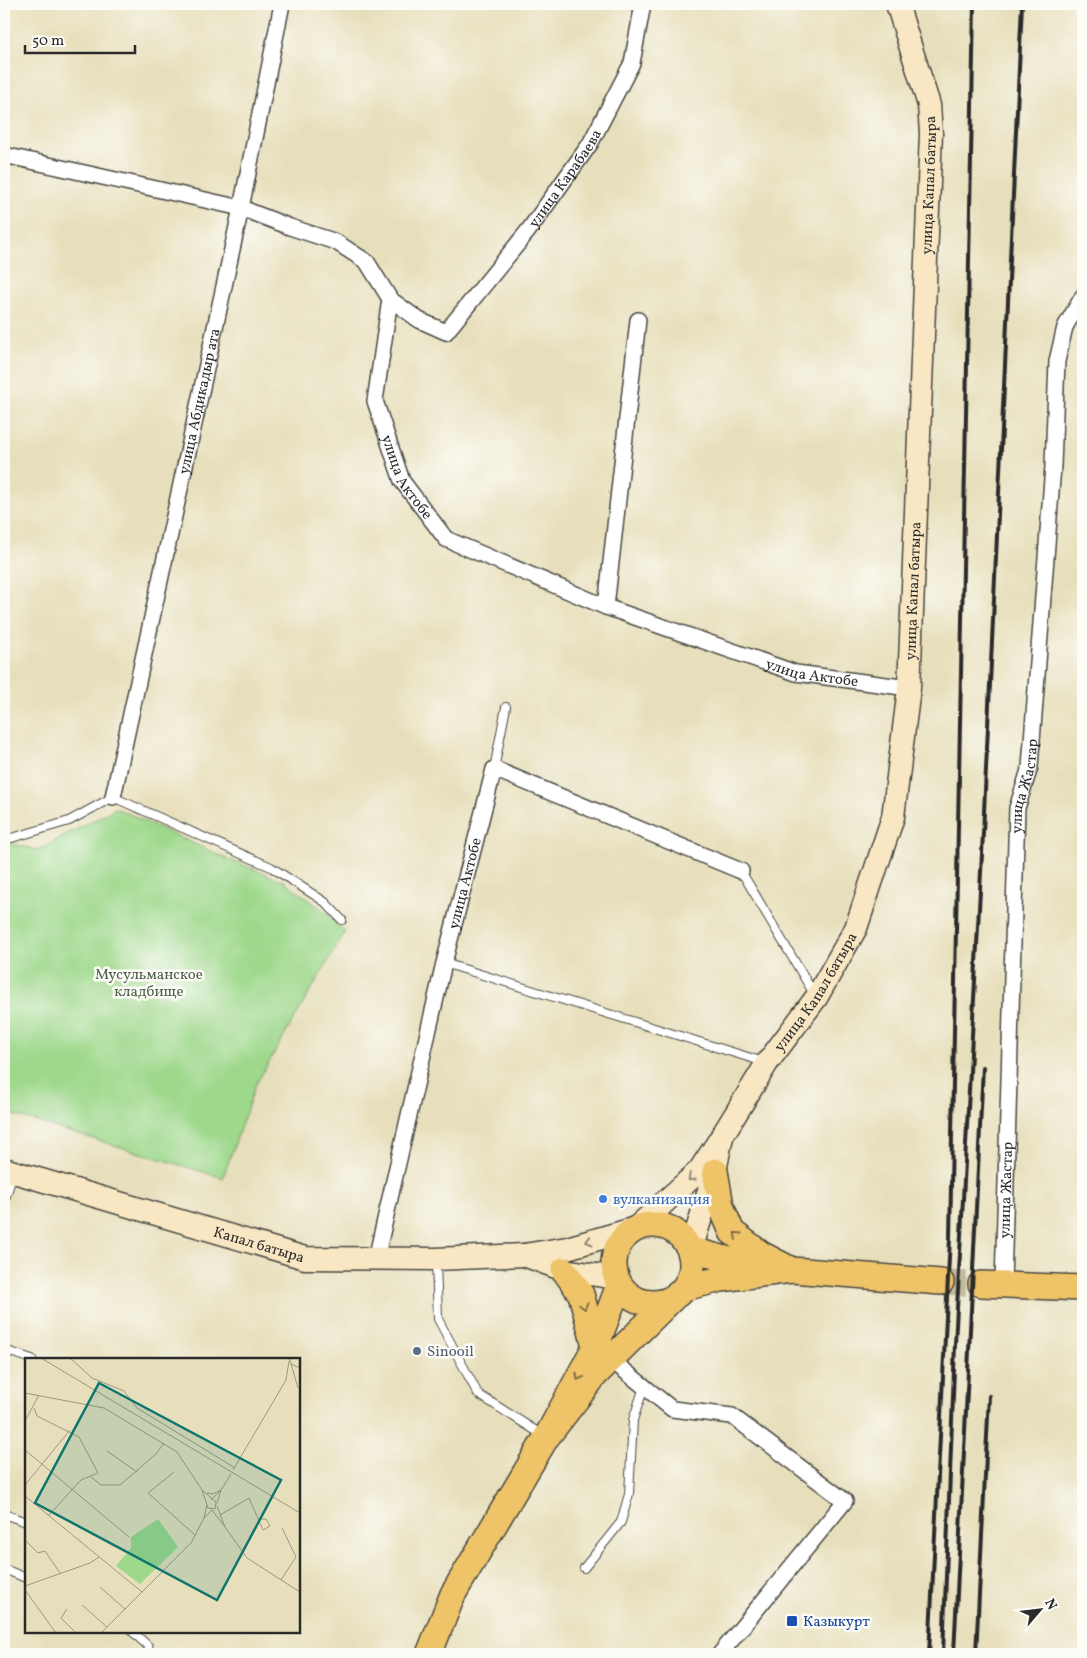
<svg xmlns="http://www.w3.org/2000/svg" width="1087" height="1658" font-family="Vollkorn,serif">
  <style>
    .green { fill: #9dd88b; stroke: #64825b }
    .lines { fill: none; stroke-linecap: round; stroke-linejoin: round }
    .primary-tunnel { stroke: #c1bb9e; stroke-width: 25; stroke-dasharray: 25 12; stroke-linecap: butt }
    .lane-casing { stroke: #474641; stroke-width: 10 }
    .street-casing { stroke: #474641; stroke-width: 18 }
    .secondary-casing { stroke: #474641; stroke-width: 25 }
    .primary-casing { stroke: #474641; stroke-width: 28 }
    .lane { stroke: #fff; stroke-width: 8 }
    .street { stroke: #fff; stroke-width: 15 }
    .secondary { stroke: #f9e7c3; stroke-width: 22 }
    .primary { stroke: #efc469; stroke-width: 25 }
    .rail { stroke: #2b2b2b; stroke-width: 4 }
    .oneway { stroke: #928977 }
    .oneway2 { stroke: #837047 }
    .shop-dot { fill: #3f7fe0; stroke: #fdfcf7; stroke-width: 2 }
    .service-dot { fill: #5c6f8a; stroke: #fdfcf7; stroke-width: 2 }
    .transit-dot { fill: #1a4fb4; stroke: #fdfcf7; stroke-width: 2 }
    .labels { text-anchor: middle; stroke-width: 5; stroke-linejoin: round; paint-order: stroke }
    .street-label { font-size: 15px; fill: #2b2b2b; stroke: #fdfcf7 }
    .park-label { font-size: 15px; fill: #4d5f48; stroke: #fdfcf7 }
    .shop-label { font-size: 15px; fill: #366cbe; stroke: #fdfcf7; text-anchor: start }
    .service-label { font-size: 15px; fill: #4e5e75; stroke: #fdfcf7; text-anchor: start }
    .transit-label { font-size: 15px; fill: #164399; stroke: #fdfcf7; text-anchor: start }
    .inset-road { fill: none; stroke: #9c9781; stroke-width: 1 }
    .view { fill: #0f766e; fill-opacity: 0.15; stroke: #0f766e; stroke-width: 2.5 }
    .inset-edge { fill: none; stroke: #2b2b2b; stroke-width: 2.5 }
  </style>
  <rect width="100%" height="100%" fill="#fdfcf7"/>
  <filter id="ink" filterUnits="userSpaceOnUse"><feTurbulence type="fractalNoise" baseFrequency=".02" numOctaves="2"/><feDisplacementMap in="SourceGraphic" scale="10" xChannelSelector="R" yChannelSelector="G"/><feConvolveMatrix kernelMatrix="1 2 1 2 8 2 1 2 1" color-interpolation-filters="sRGB"/></filter>
  <filter id="wash" filterUnits="userSpaceOnUse"><feTurbulence type="fractalNoise" baseFrequency=".0096" numOctaves="4" result="noise"/><feDisplacementMap in="SourceGraphic" scale="20" xChannelSelector="R" yChannelSelector="G"/><feGaussianBlur stdDeviation="1.12" result="paint"/><feColorMatrix in="noise" values="0 0 0 0 0 0 0 0 0 0 0 0 0 0 0 0 0 1.4 0 .05"/><feComposite in="paint" operator="in"/></filter>
  <g filter="url(#wash)">
    <rect width="100%" height="100%" fill="#e7dfbb"/>
    <!-- green -->
    <path class="green" d="M116 808 225 858 284 881 324 911 345 932 255 1086 223 1178 4 1112V842L38 850Z"/>
  </g>
  <g filter="url(#ink)">
    <g class="lines">
      <!-- primary-tunnel -->
      <path class="primary-tunnel" d="M941 1282 981 1284"/>
      <defs>
        <path id="lane" d="M494 769 506 707
          M4 836 12 838 69 821 113 797 271 867 325 902 342 920
          M741 871 814 994
          M444 963 764 1062
          M4 1202 13 1174
          M436 1261 438 1319 478 1394 544 1436
          M4 1350 32 1359
          M4 1514 26 1522
          M584 1568 621 1522 629 1494 633 1420 644 1387
          M4 1569 26 1578
          M133 1632 148 1646 150 1654"/>
        <g id="street">
          <path id="s1" d="M4 155 241 208 290 227 336 242 367 262 390 299 419 320 446 332 528 231 590 144 632 63 643 4"/>
          <path id="s2" d="M390 299 375 401 402 481 446 539 606 607 796 673 909 688"/>
          <path d="M606 607 638 320"/>
          <path id="s3" d="M113 797 241 208 282 4"/>
          <path id="s4" d="M376 1259 444 963 494 769 741 871"/>
          <path id="s5" d="M1003 1284 1017 808 1030 767 1053 466 1057 361 1065 327 1083 296"/>
          <path d="M610 1359 672 1409 732 1416 845 1501 720 1654"/>
        </g>
        <g id="secondary">
          <path id="s6" d="M722 1136 767 1063 816 998 856 928 893 817 909 688 931 133 929 105 897 4"/>
          <path id="s7" d="M4 1169 305 1258 436 1259 524 1255"/>
          <path d="M616 1278 564 1270 524 1255 567 1248 636 1228 699 1171 722 1136 715 1171 691 1250"/>
        </g>
        <path id="primary" d="M715 1171 721 1206 732 1232 761 1254 792 1270 941 1282
          M614 1264a39 39 0 1 1 78 0a39 39 0 1 1-78 0Z
          M564 1270 581 1294 595 1346
          M981 1284 1083 1288
          M619 1285 598 1341 546 1438 596 1374 674 1297
          M684 1288 721 1279 792 1270 738 1262 691 1250
          M429 1654 453 1594 546 1438"/>
      </defs>
      <!-- lane casing -->
      <use href="#lane" class="lane-casing"/>
      <!-- street casing -->
      <use href="#street" class="street-casing"/>
      <!-- secondary casing -->
      <use href="#secondary" class="secondary-casing"/>
      <!-- primary casing -->
      <use href="#primary" class="primary-casing"/>
      <!-- lane -->
      <use href="#lane" class="lane"/>
      <!-- street -->
      <use href="#street" class="street"/>
      <!-- secondary -->
      <use href="#secondary" class="secondary"/>
      <!-- primary -->
      <use href="#primary" class="primary"/>
      <!-- rail -->
      <path class="rail" d="M929 1654 950 1238 974 4
        M943 1654 955 1344 982 854 1022 4
        M954 1654 983 1067
        M976 1654 989 1396"/>
    </g>
    <!-- one-way arrows -->
    <defs><path id="oneway-chevron" d="M-2-3.5L2.5 0L-2 3.5" fill="none" stroke-width="1.6" stroke-linecap="round" stroke-linejoin="round" transform="scale(1.25)"/></defs>
    <g class="oneway">
      <use href="#oneway-chevron" transform="translate(691 1178) rotate(137)"/>
      <use href="#oneway-chevron" transform="translate(589 1241) rotate(164)"/>
    </g>
    <g class="oneway2">
      <use href="#oneway-chevron" transform="translate(737 1235) rotate(-137)"/>
      <use href="#oneway-chevron" transform="translate(584 1306) rotate(75)"/>
      <use href="#oneway-chevron" transform="translate(579 1377) rotate(118)"/>
    </g>
  </g>
  <!-- markers -->
  <circle class="shop-dot" cx="603" cy="1199" r="5"/>
  <circle class="service-dot" cx="417" cy="1351" r="5"/>
  <rect class="transit-dot" x="786" y="1615" width="12" height="12" rx="2.5"/>
  <g class="labels">
    <!-- street labels -->
    <g class="street-label">
      <text dy="5" stroke="none"><textPath href="#s1" startOffset="684">улица Карабаева</textPath></text>
      <text dy="5" stroke="none"><textPath href="#s6" startOffset="998">улица Капал батыра</textPath></text>
      <text dy="5" stroke="none"><textPath href="#s3" startOffset="405">улица Абдикадыр ата</textPath></text>
      <text dy="5" stroke="none"><textPath href="#s2" startOffset="186">улица Актобе</textPath></text>
      <text dy="5" stroke="none"><textPath href="#s6" startOffset="592">улица Капал батыра</textPath></text>
      <text dy="5" stroke="none"><textPath href="#s2" startOffset="651">улица Актобе</textPath></text>
      <text dy="5" stroke="none"><textPath href="#s5" startOffset="499">улица Жастар</textPath></text>
      <text dy="5" stroke="none"><textPath href="#s4" startOffset="386">улица Актобе</textPath></text>
      <text dy="5" stroke="none"><textPath href="#s6" startOffset="172">улица Капал батыра</textPath></text>
      <text dy="5" stroke="none"><textPath href="#s5" startOffset="94">улица Жастар</textPath></text>
      <text dy="5" stroke="none"><textPath href="#s7" startOffset="266">Капал батыра</textPath></text>
    </g>
    <!-- park labels -->
    <g class="park-label">
      <text x="149" y="979">Мусульманское<tspan x="149" dy="17">кладбище</tspan></text>
    </g>
    <!-- shop labels -->
    <g class="shop-label">
      <text x="613" y="1204">вулканизация</text>
    </g>
    <!-- service labels -->
    <g class="service-label">
      <text x="427" y="1356">Sinooil</text>
    </g>
    <!-- transit labels -->
    <g class="transit-label">
      <text x="803" y="1626">Казыкурт</text>
    </g>
  </g>
  <!-- overview -->
  <g transform="translate(25 1358)">
    <rect width="275" height="275" fill="#e7dfbb"/>
    <path d="M133 161 153 189 115 226 91 208 106 190V179Z" fill="#9dd88b"/>
    <path class="inset-road" d="M16 0 275 155M45 0 67 20 99 33 112 50 210 110M264 0 266 6 275 10M266 6 273 30M0 35 79 50 152 94 177 132M9 50 12 58 54 79 73 115 56 122 23 158M0 63 14 37M0 92 104 179M82 93 112 114M208 112 261 22 264 3M149 114 123 135 170 177M66 119 76 127H95L131 96 139 85M0 127 45 72M177 132 191 144 190 151 183 150ZM182 135 188 136 196 132 206 116M0 138 117 234M186 142 196 132 192 145M182 147 179 160 187 152M187 152 200 169 192 148M195 157 224 140 238 172 245 168 241 161H233M200 169 222 200 275 234M0 182 13 195 20 193 35 215M256 222 271 199 257 170M0 228 65 205 74 199M75 229 100 251M0 232 31 275M57 247 82 269M42 251 36 260 51 275M76 275 166 185 179 160"/>
    <path class="view" d="M74 25 256 122 192 242 10 145Z"/>
    <rect width="275" height="275" class="inset-edge"/>
  </g>
  <!-- margin -->
  <rect width="1087" height="1658" fill="none" stroke="#fdfcf7" stroke-width="20"/>
  <!-- north arrow -->
  <g transform="translate(1040 1610) rotate(62)" stroke="#fdfcf7" stroke-width="4" paint-order="stroke">
  <path d="M0-4L9 19L0 12L-9 19Z" fill="#2b2b2b"/>
  <text y="-8" font-size="14" font-weight="bold" text-anchor="middle" fill="#2b2b2b">N</text>
  </g>
  <!-- scale -->
  <path d="M25 45v8h110v-8" fill="none" stroke="#2b2b2b" stroke-width="2.5"/>
  <text x="32" y="45" font-size="15" fill="#2b2b2b" stroke="#fdfcf7" stroke-width="4" paint-order="stroke">50 m</text>
</svg>
